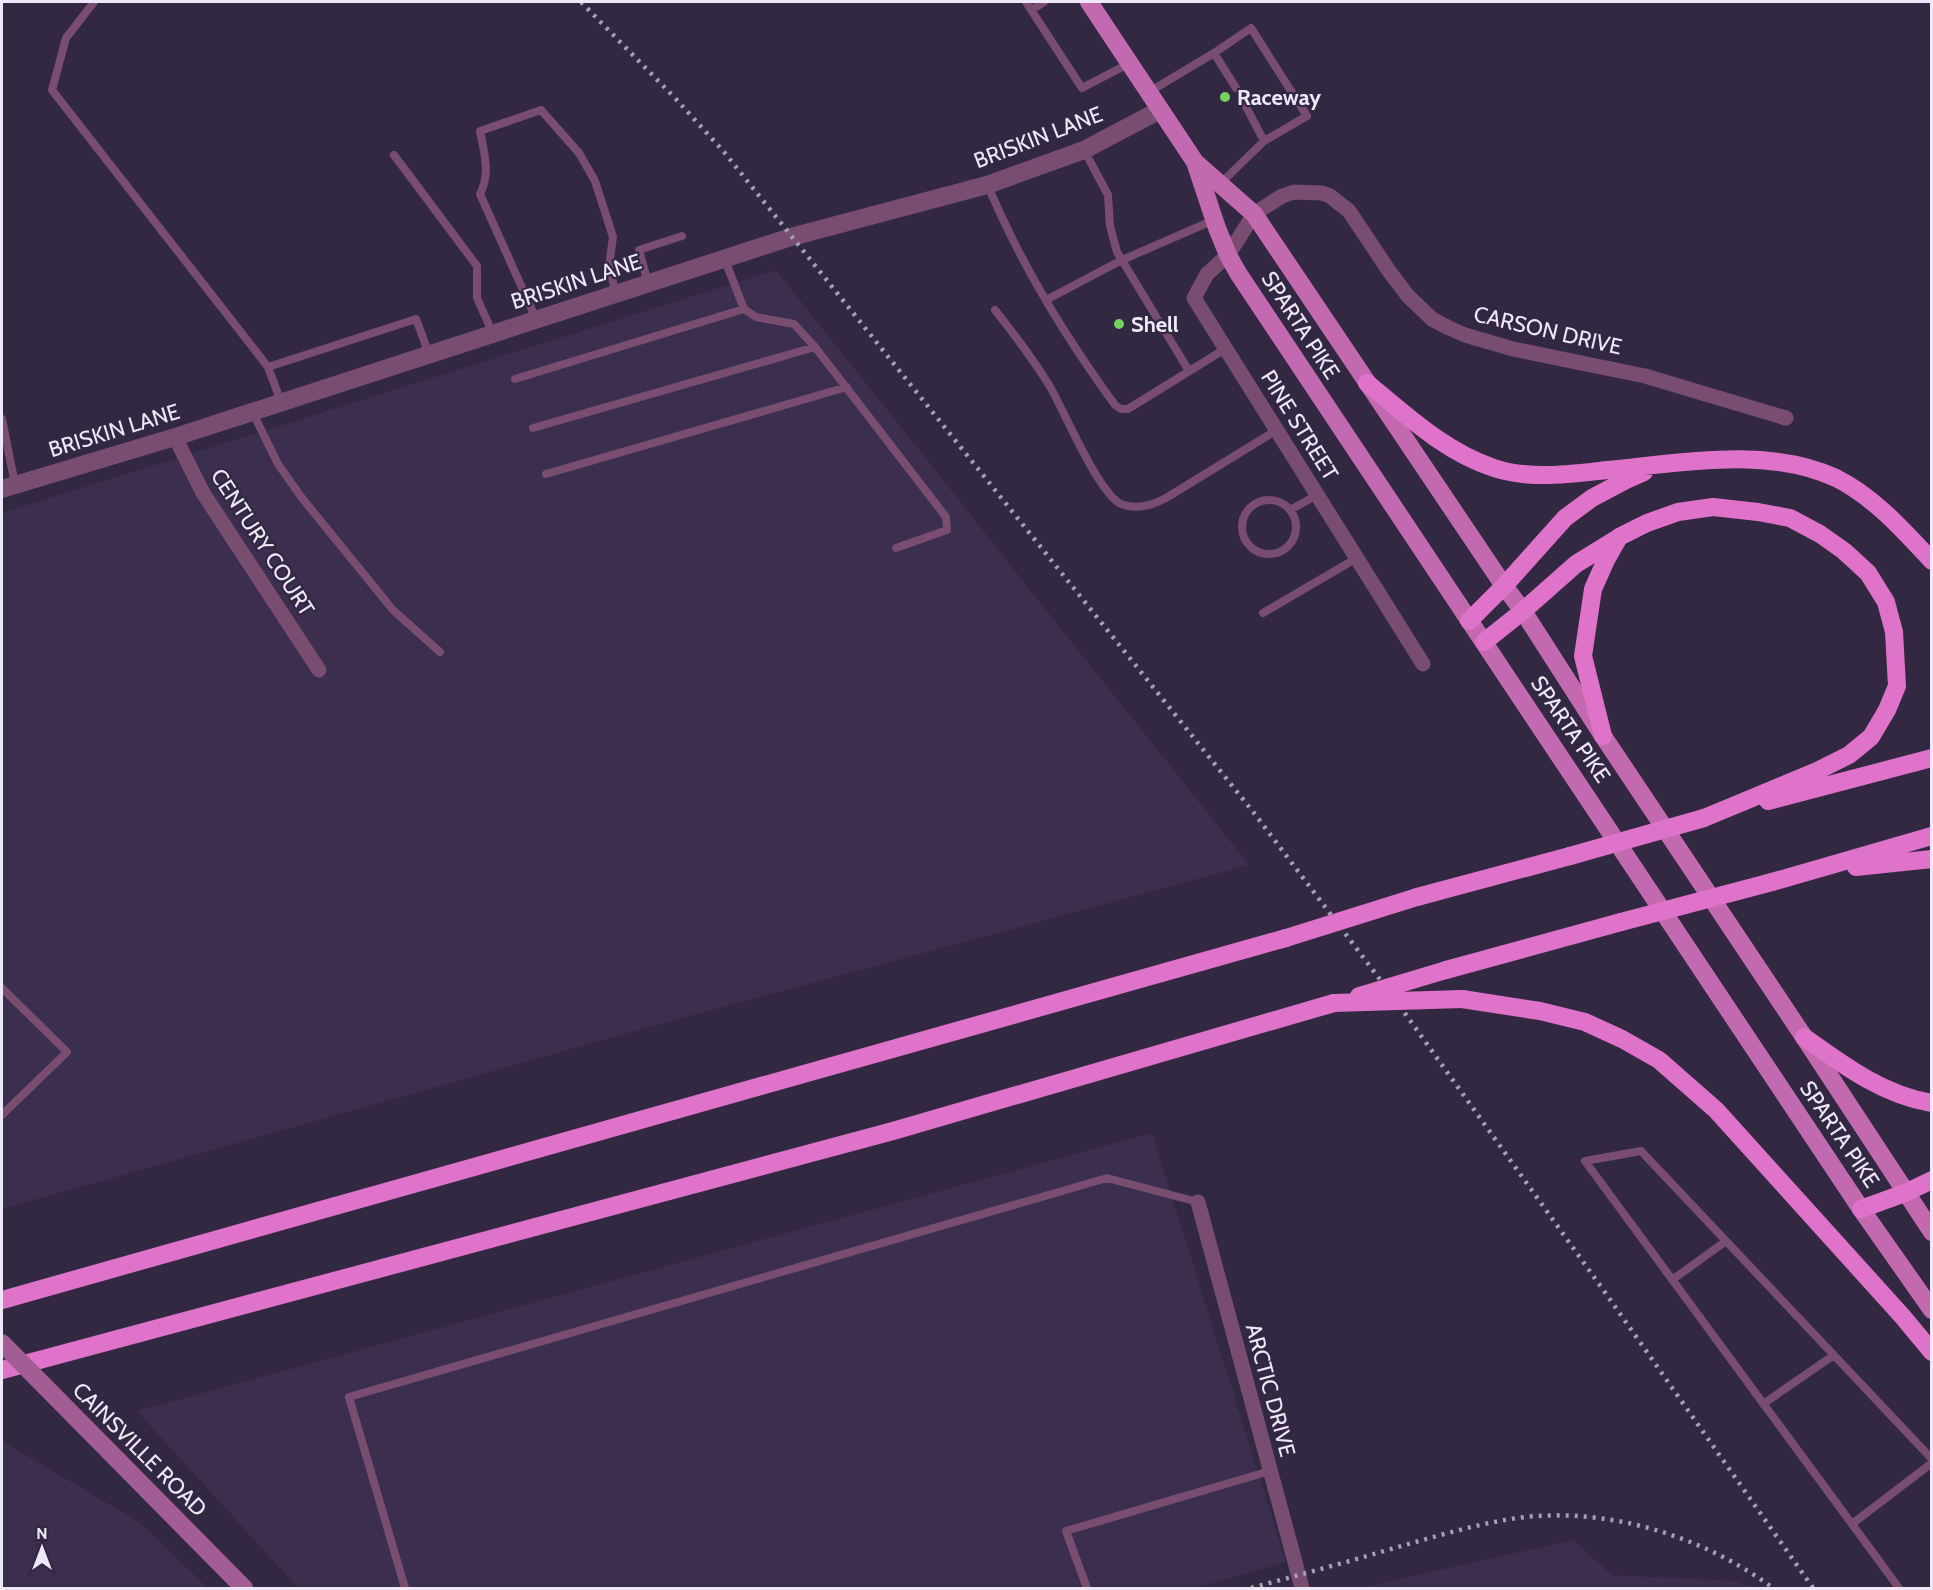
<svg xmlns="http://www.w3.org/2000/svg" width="1933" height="1590" font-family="Cabin,sans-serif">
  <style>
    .built { fill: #3c2e4f }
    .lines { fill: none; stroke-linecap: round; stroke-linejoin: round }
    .service { stroke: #794d6f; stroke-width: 8 }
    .minor { stroke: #794d6f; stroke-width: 15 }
    .tertiary { stroke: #794d6f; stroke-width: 18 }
    .secondary { stroke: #a25d94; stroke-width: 18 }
    .primary { stroke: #c269b0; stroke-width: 18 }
    .motorway { stroke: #df73c9; stroke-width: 18 }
    .rail { stroke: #a79fb4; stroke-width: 4.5; stroke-dasharray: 3 6; stroke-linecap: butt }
    .secondary-bridge { stroke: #a25d94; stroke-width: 18 }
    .motorway-bridge { stroke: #df73c9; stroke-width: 18 }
    .poi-dot { fill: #73d25c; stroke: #322842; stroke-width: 2 }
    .labels { text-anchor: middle; stroke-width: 4.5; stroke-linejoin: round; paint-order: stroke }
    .poi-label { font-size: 22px; font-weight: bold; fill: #eee8f9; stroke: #322842; text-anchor: start }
    .street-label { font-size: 22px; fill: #eee8f9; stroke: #322842 }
  </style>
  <rect width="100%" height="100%" fill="#322842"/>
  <!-- built -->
  <path class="built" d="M776 270 1249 865 653 1026 2 1209V513Z
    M1152 1133 1286 1562 1195 1588H298L137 1411Z
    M2 1441 139 1522 208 1588H2Z
    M1573 1540 1612 1575 1735 1581 1754 1588H1360Z"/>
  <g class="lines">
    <!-- service -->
    <path class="service" d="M94 2 66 38 52 90 268 367
      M1026 2 1082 88 1128 64
      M1031 10 1044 2
      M1214 53 1251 28 1307 116 1264 141
      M1149 92 1214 53 1236 88
      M1084 150 1108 195 1110 226 1117 252 1189 371
      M394 155 477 266V298L493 334
      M1221 183 1264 141 1241 97
      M988 186C1020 262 1066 338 1115 405L1121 409H1128L1225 349
      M725 260 744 309 756 317 794 324 815 347 946 517 947 530 896 548
      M648 283 639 250 682 236
      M1046 300 1122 260 1214 220
      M995 310C1014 334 1033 359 1049 385 1064 410 1098 493 1121 504 1136 510 1153 505 1166 498L1277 430
      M536 319 480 194C491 173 484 153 480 131L541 110 579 153 595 181 613 237 609 266 616 294
      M515 379 744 309
      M281 402 268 367 416 319 429 354
      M253 413 278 464 302 498 393 610 440 652
      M2 419 15 484
      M533 428 815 347
      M546 474 847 387
      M1242 527a27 27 0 1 1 54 0a27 27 0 1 1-54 0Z
      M1290 510 1317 495
      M1263 613 1357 558
      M2 988 67 1052 2 1115
      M1672 1280 1726 1241
      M1763 1404 1834 1355
      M1852 1524 1932 1463
      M405 1588 349 1397 1107 1178 1198 1202
      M1087 1588 1066 1531 1270 1471
      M1899 1588 1585 1161 1641 1151 1932 1459"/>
    <!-- minor -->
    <path class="minor" d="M175 437 203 493 319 670
      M1423 664 1194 298 1207 274 1228 255 1254 214 1282 196 1294 192 1322 193 1330 196 1349 211 1389 271 1408 296 1432 319 1449 328 1465 335 1513 349 1645 376 1786 418
      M1198 1202 1302 1588"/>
    <!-- tertiary -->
    <path class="tertiary" d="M2 489 175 437 791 237 987 185 1084 150 1160 110"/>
    <!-- secondary -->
    <path class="secondary" d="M86 1428 244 1588"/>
    <!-- primary -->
    <path class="primary" d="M1089 2 1195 162 1217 228 1228 255 1238 273 1861 1209 1932 1310
      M1195 162 1254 214 1504 586 1523 611 1603 736 1804 1037 1932 1232"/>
    <!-- motorway -->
    <path class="motorway" d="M1367 383C1406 415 1445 452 1494 468 1530 480 1570 474 1607 470 1680 463 1767 446 1836 478 1874 497 1903 530 1932 561
      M1469 621 1504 586 1565 518 1592 498 1626 480 1644 472
      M1484 642 1523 611 1576 564 1615 540
      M1603 736 1583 656 1593 589 1606 560 1619 537 1647 523 1678 512 1713 507 1758 512 1790 518 1820 534 1844 551 1868 573 1886 602 1894 632 1897 686 1887 710 1871 737 1849 755 1817 771 1704 818
      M1768 801 1932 758
      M1856 867 1932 859
      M1772 882 1932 836
      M1417 897 1570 856
      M1446 970 1621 922
      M1462 999 1540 1011 1585 1022 1622 1039 1659 1060 1716 1110 1903 1317 1932 1352
      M1804 1037C1843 1065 1883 1095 1932 1103
      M1861 1209 1905 1193 1932 1180
      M2 1300 1286 938
      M2 1370 893 1131 1334 1003"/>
    <!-- rail -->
    <path class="rail" d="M581 2 675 98 724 152 1254 813 1394 998 1604 1291 1813 1588
      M1251 1588C1303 1574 1354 1560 1405 1545 1444 1534 1484 1522 1525 1517 1612 1508 1704 1537 1773 1588"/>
    <!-- secondary-bridge -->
    <path class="secondary-bridge" d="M2 1343 86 1428"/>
    <!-- motorway-bridge -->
    <path class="motorway-bridge" d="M1570 856 1704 818
      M1621 922 1772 882
      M1286 938 1417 897
      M1359 996 1446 970
      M1334 1003 1462 999"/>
  </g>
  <!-- markers -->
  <g class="poi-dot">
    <circle cx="1225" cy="97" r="6"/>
    <circle cx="1119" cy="324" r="6"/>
  </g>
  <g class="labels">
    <!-- poi labels -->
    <g class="poi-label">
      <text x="1237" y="105">Raceway</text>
      <text x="1131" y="332">Shell</text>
    </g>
    <!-- street labels -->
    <g class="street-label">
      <text transform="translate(1038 137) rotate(-21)" y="8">BRISKIN LANE</text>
      <text transform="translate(576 281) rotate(-18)" y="8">BRISKIN LANE</text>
      <text transform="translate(1301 325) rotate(57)" y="8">SPARTA PIKE</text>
      <text transform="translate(1548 330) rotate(13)" y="8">CARSON DRIVE</text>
      <text transform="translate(1300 425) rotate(58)" y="8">PINE STREET</text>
      <text transform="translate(114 430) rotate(-17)" y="8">BRISKIN LANE</text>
      <text transform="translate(263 542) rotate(57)" y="8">CENTURY COURT</text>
      <text transform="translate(1571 729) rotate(56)" y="8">SPARTA PIKE</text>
      <text transform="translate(1840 1134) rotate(56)" y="8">SPARTA PIKE</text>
      <text transform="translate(1271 1390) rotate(75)" y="8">ARCTIC DRIVE</text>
      <text transform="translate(140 1449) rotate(45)" y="8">CAINSVILLE ROAD</text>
    </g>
  </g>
  <!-- border -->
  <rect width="1933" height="1590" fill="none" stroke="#eee8f9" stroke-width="6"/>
  <!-- north arrow -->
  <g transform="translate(42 1548)" stroke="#322842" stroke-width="4.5" paint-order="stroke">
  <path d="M0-4.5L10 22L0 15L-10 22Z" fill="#eee8f9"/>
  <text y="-9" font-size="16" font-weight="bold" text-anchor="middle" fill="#eee8f9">N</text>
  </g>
</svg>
